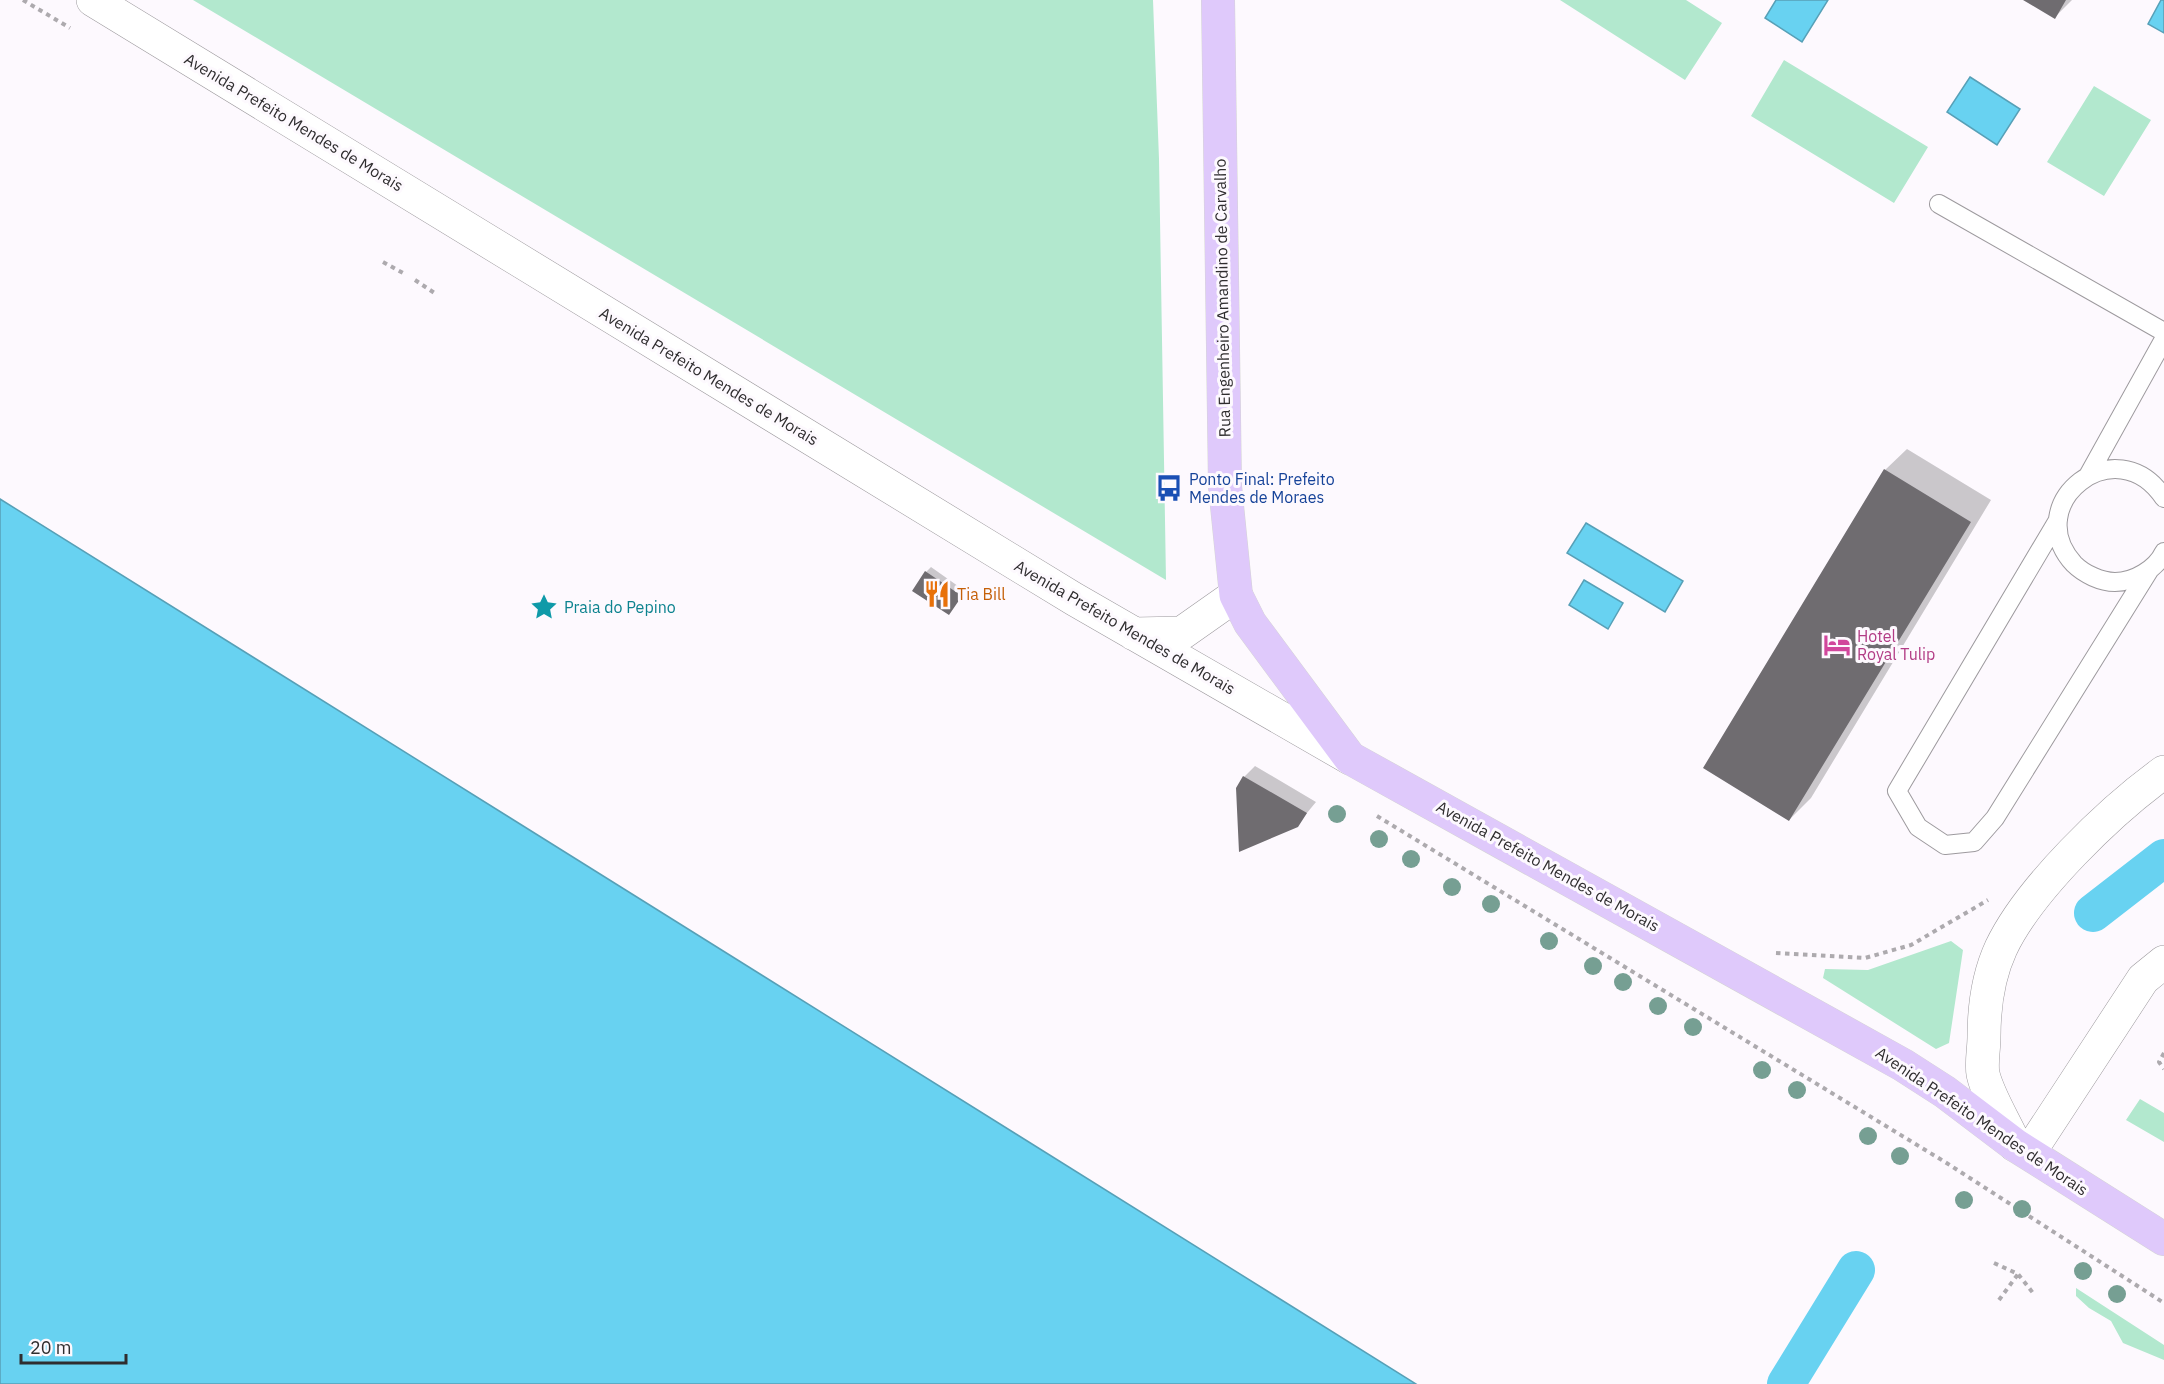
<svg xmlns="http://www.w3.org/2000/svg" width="2164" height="1384" font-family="'IBM Plex Sans',sans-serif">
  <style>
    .green { fill: #b2e8ce }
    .water { fill: #68d2f1; stroke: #57a0b7; stroke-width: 1.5 }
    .shadow { fill: #0003 }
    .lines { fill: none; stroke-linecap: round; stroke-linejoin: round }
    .canal { stroke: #68d2f1; stroke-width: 38 }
    .building { fill: #6f6c70 }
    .service-casing { stroke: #9d9a9e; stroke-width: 20 }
    .minor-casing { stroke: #9d9a9e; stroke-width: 34 }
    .tertiary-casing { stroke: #9d9a9e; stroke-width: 34 }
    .primary-casing { stroke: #d5d5d5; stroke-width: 34 }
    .path { stroke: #adaaae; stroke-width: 4; stroke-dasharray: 4.5 4.5; stroke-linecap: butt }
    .service { stroke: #fff; stroke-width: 18 }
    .minor { stroke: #fff; stroke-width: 33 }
    .tertiary { stroke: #fff; stroke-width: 33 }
    .primary { stroke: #dfc9fb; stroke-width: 33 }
    .tree { fill: #769f93 }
    .labels { text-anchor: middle; stroke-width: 6; stroke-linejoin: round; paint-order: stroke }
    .street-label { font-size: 16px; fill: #2f2d2f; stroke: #fdf9fe }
    .transit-label { font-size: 16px; fill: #164399; stroke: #fdf9fe; text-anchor: start }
    .food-label { font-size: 16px; fill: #c56008; stroke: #fdf9fe; text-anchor: start }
    .culture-label { font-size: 16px; fill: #0d838f; stroke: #fdf9fe; text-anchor: start }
    .hotel-label { font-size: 16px; fill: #b23c85; stroke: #fdf9fe; text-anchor: start }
  </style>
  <rect width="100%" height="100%" fill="#fdf9fe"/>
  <!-- green -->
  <path class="green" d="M193 0H1153L1159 159 1166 580Z
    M1560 0H1686L1722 23 1685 80Z
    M1784 60 1928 147 1894 203 1751 116Z
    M2094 86 2151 120 2104 196 2047 162Z
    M1951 941 1963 950 1949 1043 1936 1049 1823 978 1825 969 1868 970Z
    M2140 1099 2164 1113V1142L2126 1120Z
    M2076 1288 2164 1345V1360L2123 1343 2111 1321 2089 1308 2076 1296Z"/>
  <!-- water -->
  <path class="water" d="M1776 0H1828L1802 42 1765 18Z
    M2161 0H2164V33L2148 24Z
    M1970 77 2020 109 1997 145 1947 112Z
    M0 499 1416 1384H0Z
    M1586 523 1683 581 1665 612 1567 553Z
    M1584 580 1623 603 1608 629 1569 605Z"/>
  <!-- shadow -->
  <path class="shadow" d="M2026 0H2072L2055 17Z
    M1907 449 1991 500 1811 798 1789 820 1885 470Z
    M931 567 965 591 949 613 926 572Z
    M1255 766 1316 802 1297 825 1244 777Z"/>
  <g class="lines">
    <!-- canal -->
    <path class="canal" d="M2093 913 2164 858
      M1786 1384 1856 1270"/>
  </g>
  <!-- building -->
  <path class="building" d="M2023 0H2066L2055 19Z
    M1884 469 1971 522 1789 821 1703 768Z
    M925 571 962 596 949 615 912 591Z
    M1243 776 1307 813 1298 827 1239 852 1236 788Z"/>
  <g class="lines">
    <defs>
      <path id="service" d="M1939 204 2164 332
        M2089 474 2164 339
        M2164 498C2116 426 2019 504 2074 564 2084 574 2101 582 2115 582 2134 582 2156 569 2164 552
        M2058 520 1897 791 1918 827 1945 845 1974 842 1995 818 2150 569"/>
      <path id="minor" d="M2015 1145C2006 1124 1988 1096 1983 1074 1981 1063 1984 1049 1984 1037 1984 1008 1988 976 2001 948 2029 889 2110 811 2164 772
        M2029 1153 2143 979 2164 962"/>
      <path id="tertiary" d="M93 0 1074 599 1350 758
        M1134 634 1182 633 1236 595"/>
      <path id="primary" d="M1218 0 1225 486 1236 595 1250 623 1350 758 1903 1065 1945 1092 2015 1145 2164 1239"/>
    </defs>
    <!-- service casing -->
    <use href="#service" class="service-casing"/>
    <!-- minor casing -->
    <use href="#minor" class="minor-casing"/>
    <!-- tertiary casing -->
    <use href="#tertiary" class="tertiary-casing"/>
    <!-- primary casing -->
    <use href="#primary" class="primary-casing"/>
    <!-- path -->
    <path class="path" d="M23 0 70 28
      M383 262 403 273
      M415 280 436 294
      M1377 816 1945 1162 2164 1303
      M1776 953 1865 958 1911 945 1988 900
      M2164 1053 2159 1062 2164 1069
      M1994 1263 2018 1274 2033 1293
      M1999 1300 2018 1274"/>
    <!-- service -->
    <use href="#service" class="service"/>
    <!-- minor -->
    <use href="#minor" class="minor"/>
    <!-- tertiary -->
    <use href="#tertiary" class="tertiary"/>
    <!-- primary -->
    <use href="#primary" class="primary"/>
  </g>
  <!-- trees -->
  <g class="tree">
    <circle cx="1337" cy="814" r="9"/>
    <circle cx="1379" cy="839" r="9"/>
    <circle cx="1411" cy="859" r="9"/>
    <circle cx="1452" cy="887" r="9"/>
    <circle cx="1491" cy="904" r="9"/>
    <circle cx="1549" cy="941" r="9"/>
    <circle cx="1593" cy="966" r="9"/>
    <circle cx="1623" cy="982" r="9"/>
    <circle cx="1658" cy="1006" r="9"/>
    <circle cx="1693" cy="1027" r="9"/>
    <circle cx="1762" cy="1070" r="9"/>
    <circle cx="1797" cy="1090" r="9"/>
    <circle cx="1868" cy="1136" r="9"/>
    <circle cx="1900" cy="1156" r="9"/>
    <circle cx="1964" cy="1200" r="9"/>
    <circle cx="2022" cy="1209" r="9"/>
    <circle cx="2083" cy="1271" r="9"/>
    <circle cx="2117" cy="1294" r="9"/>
  </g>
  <!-- icons -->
  <defs>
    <symbol id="bus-bare" viewBox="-9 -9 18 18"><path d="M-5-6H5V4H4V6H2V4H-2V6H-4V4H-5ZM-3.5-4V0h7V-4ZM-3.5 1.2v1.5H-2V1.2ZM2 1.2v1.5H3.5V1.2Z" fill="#1a4fb4" stroke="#fdf9fe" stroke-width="2.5" paint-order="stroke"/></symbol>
    <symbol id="restaurant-bare" viewBox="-9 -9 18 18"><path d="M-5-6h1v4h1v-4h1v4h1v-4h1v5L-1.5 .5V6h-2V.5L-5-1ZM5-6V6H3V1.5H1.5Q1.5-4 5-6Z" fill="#e8710a" stroke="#fdf9fe" stroke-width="2.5" paint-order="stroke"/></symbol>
    <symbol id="sight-bare" viewBox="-9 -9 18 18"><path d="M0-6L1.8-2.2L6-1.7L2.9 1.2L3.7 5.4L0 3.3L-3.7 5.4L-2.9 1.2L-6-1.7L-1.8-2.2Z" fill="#0f9aa8" stroke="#fdf9fe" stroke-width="2.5" paint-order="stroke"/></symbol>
    <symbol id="hotel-bare" viewBox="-9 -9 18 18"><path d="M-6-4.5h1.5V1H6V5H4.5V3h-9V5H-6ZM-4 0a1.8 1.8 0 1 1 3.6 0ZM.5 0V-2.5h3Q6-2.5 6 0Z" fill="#d1479c" stroke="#fdf9fe" stroke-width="2.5" paint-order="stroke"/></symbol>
  </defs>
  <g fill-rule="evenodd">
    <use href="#bus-bare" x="1150" y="469" width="38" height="38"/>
    <use href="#restaurant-bare" x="918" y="575" width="38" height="38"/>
    <use href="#sight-bare" x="525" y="588" width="38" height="38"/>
    <use href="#hotel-bare" x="1818" y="626" width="38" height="38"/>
  </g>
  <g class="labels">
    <!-- street labels -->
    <g class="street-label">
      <text transform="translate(294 122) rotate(31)" y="6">Avenida Prefeito Mendes de Morais</text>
      <text transform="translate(1222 298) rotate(-91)" y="6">Rua Engenheiro Amandino de Carvalho</text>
      <text transform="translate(709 376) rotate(31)" y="6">Avenida Prefeito Mendes de Morais</text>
      <text transform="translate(1125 627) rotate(30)" y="6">Avenida Prefeito Mendes de Morais</text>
      <text transform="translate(1548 866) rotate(29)" y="6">Avenida Prefeito Mendes de Morais</text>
      <text transform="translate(1982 1121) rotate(34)" y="6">Avenida Prefeito Mendes de Morais</text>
    </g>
    <!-- transit labels -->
    <g class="transit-label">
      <text x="1189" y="485">Ponto Final: Prefeito<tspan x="1189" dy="18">Mendes de Moraes</tspan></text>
    </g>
    <!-- food labels -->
    <g class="food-label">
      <text x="957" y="600">Tia Bill</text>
    </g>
    <!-- culture labels -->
    <g class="culture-label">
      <text x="564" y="613">Praia do Pepino</text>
    </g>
    <!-- hotel labels -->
    <g class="hotel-label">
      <text x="1857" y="642">Hotel<tspan x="1857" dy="18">Royal Tulip</tspan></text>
    </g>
  </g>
  <!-- scale -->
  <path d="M21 1354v9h105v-9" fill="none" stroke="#2f2d2f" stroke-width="3"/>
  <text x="30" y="1354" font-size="18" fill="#2f2d2f" stroke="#fdf9fe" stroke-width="4.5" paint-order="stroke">20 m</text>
</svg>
